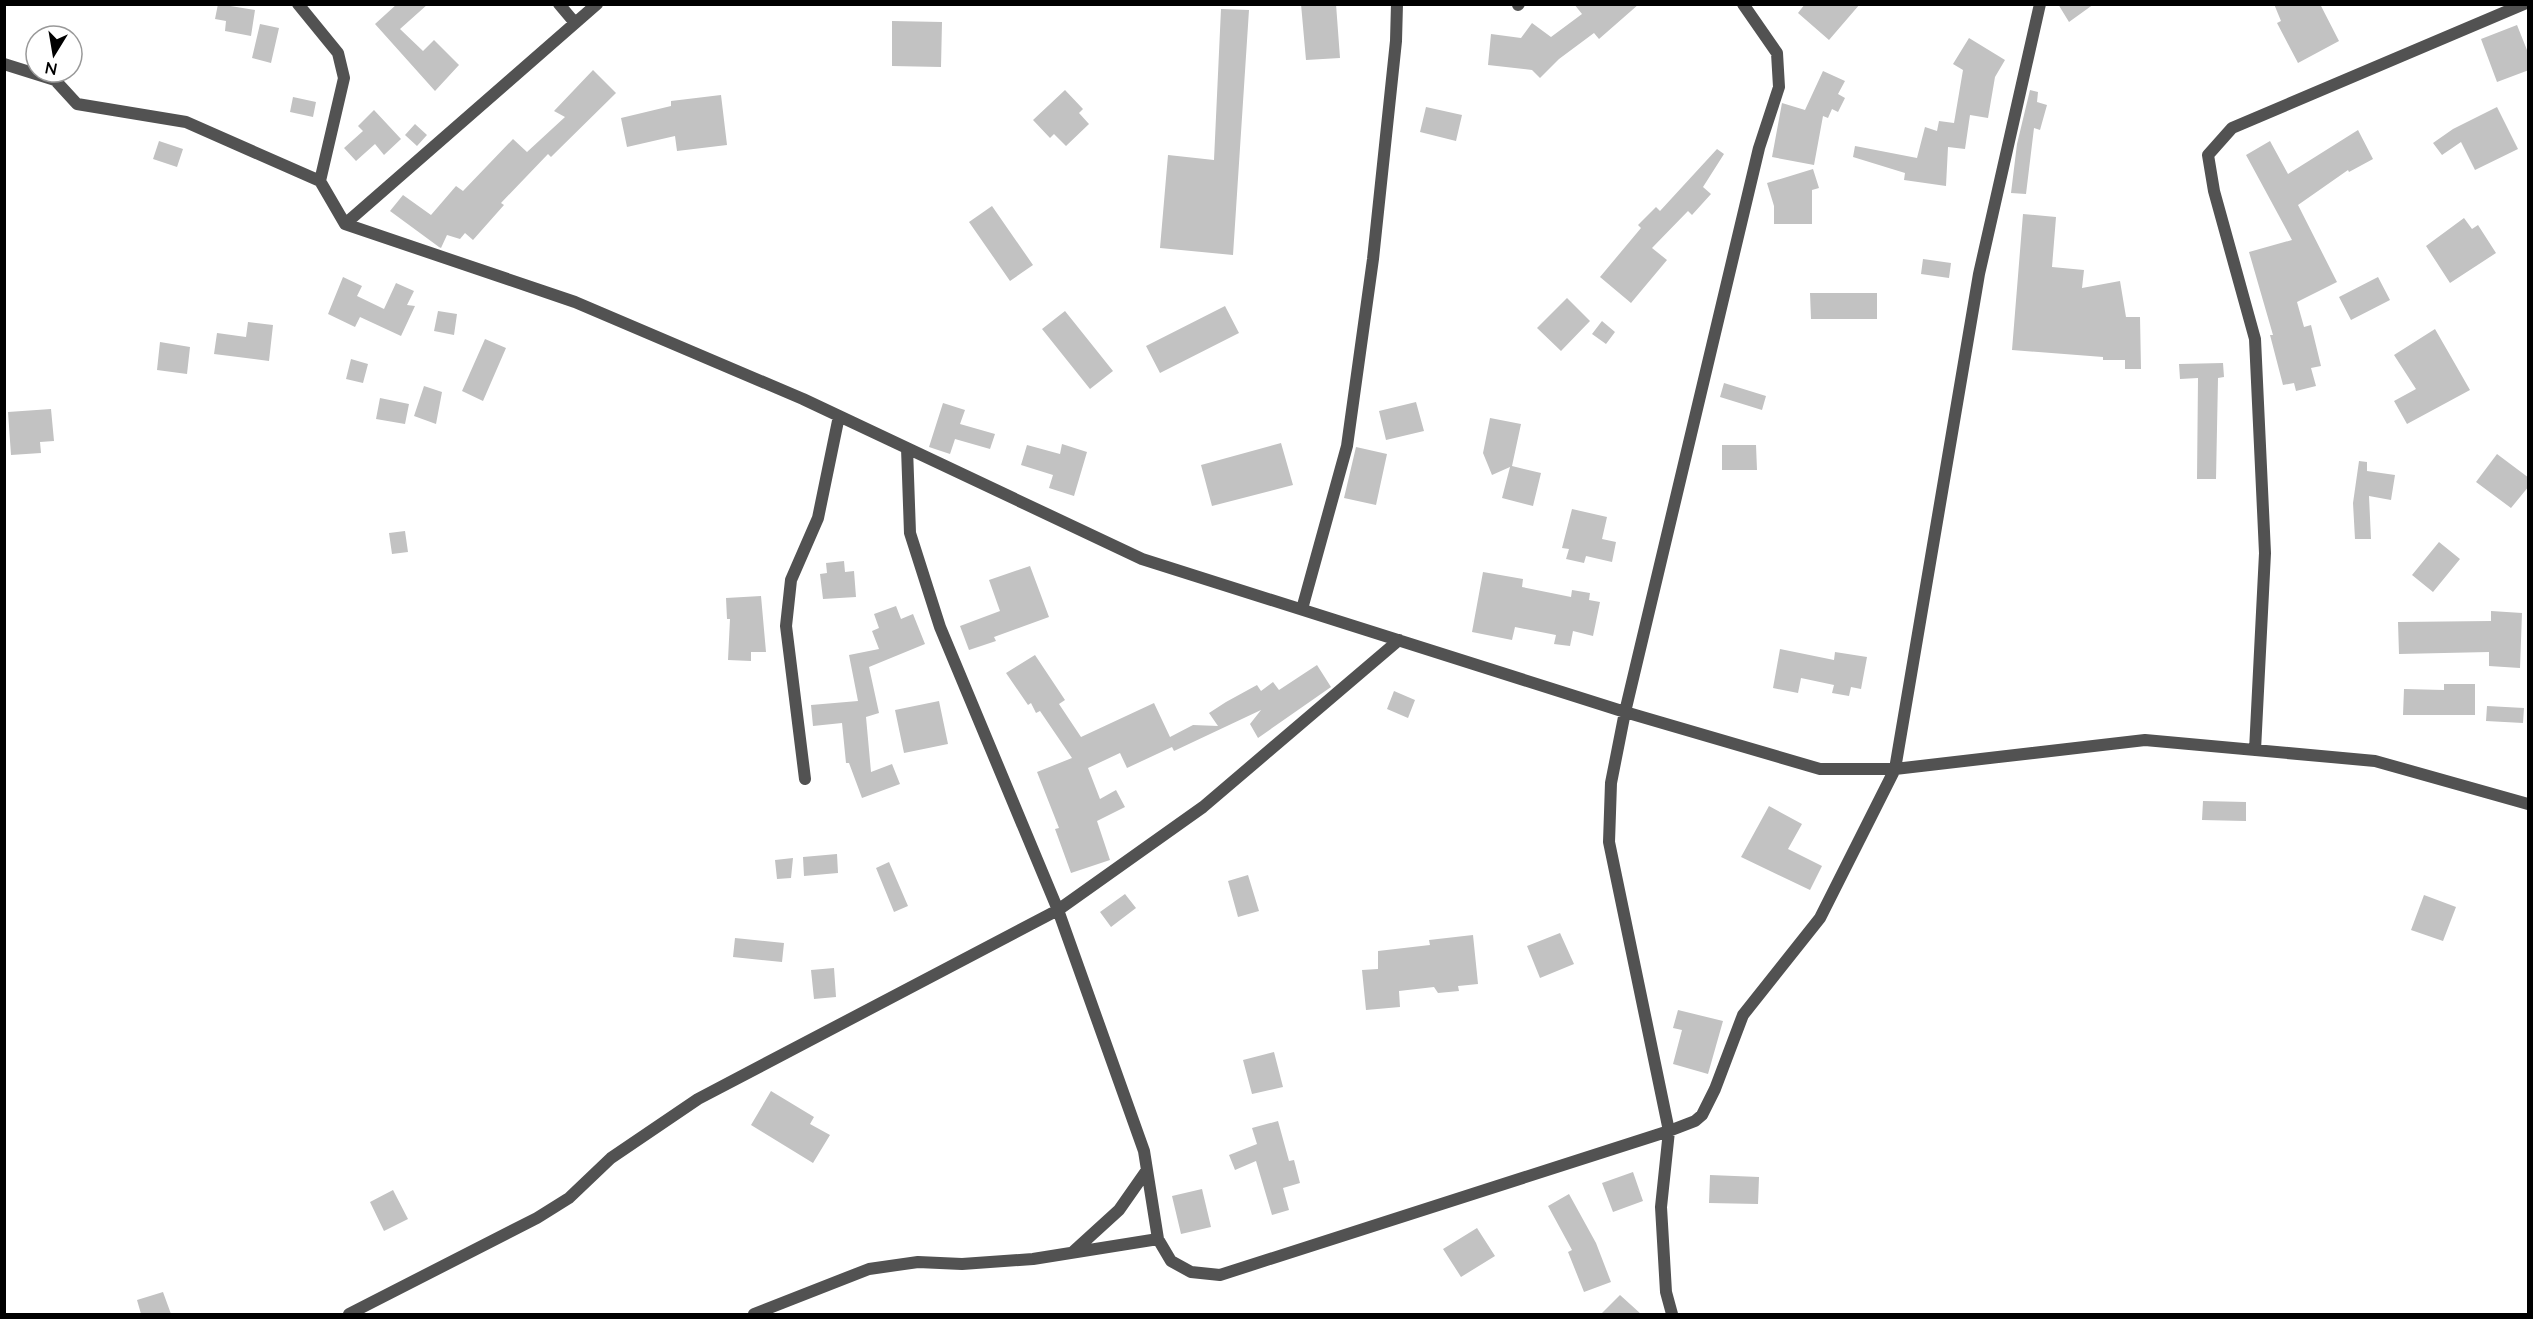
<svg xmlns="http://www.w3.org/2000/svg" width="2533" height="1319" font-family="Lato,sans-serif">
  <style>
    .building { fill: #c2c2c2 }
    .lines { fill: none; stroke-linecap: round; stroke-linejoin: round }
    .street { stroke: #525252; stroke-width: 12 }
  </style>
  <rect width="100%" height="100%" fill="#fff"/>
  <!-- building -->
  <path class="building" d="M218 4 255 10 251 36 225 31 226 21 215 19Z
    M397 4H428L400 29 423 51 434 40 459 65 435 91 375 24Z
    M1301 4H1336L1340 58 1306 60Z
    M1574 4H1639L1599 39 1594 33 1559 59 1540 78 1532 70 1488 65 1491 34 1521 38 1532 23 1551 37 1582 14Z
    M1805 4H1860L1829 40 1798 13Z
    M2058 4H2094L2069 22Z
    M2274 4H2320L2339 41 2298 63 2277 23 2281 21Z
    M1221 9 1249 10 1233 255 1160 248 1168 155 1214 160Z
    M892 21 942 22 941 67 892 66Z
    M260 24 279 28 271 63 252 58Z
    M2517 25 2529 55V70L2497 82 2481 39Z
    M1969 38 2005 60 1995 77 1988 118 1970 115 1965 149 1948 147 1946 186 1904 180 1905 173 1853 157 1855 146 1917 158 1925 127 1937 131 1939 121 1954 123 1963 70 1953 64Z
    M593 70 616 93 551 157 548 154 501 203 504 205 473 240 465 233 460 239 447 235 441 248 439 247 390 211 403 195 431 215 456 186 463 191 513 139 527 152 565 117 554 111Z
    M1823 71 1845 81 1838 94 1845 98 1838 112 1832 109 1828 118 1823 116 1814 165 1772 157 1782 103 1805 110Z
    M1065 90 1083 109 1079 113 1089 124 1066 146 1054 134 1050 138 1033 120Z
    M2030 90 2038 92 2037 102 2047 105 2040 130 2034 128 2026 194 2011 193 2017 144Z
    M721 95 727 145 677 151 675 136 627 147 621 118 671 106V101Z
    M293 97 316 102 313 117 290 112Z
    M1426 107 1462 115 1456 141 1420 132Z
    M2497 107 2518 149 2475 170 2461 142 2442 155 2433 143 2453 129Z
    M374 110 401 139 384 155 375 144 356 161 344 148 363 131 358 126Z
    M415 124 427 135 417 146 405 135Z
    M2358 130 2373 159 2349 172 2348 170 2298 205 2337 282 2297 302 2304 327 2311 325 2321 366 2311 368 2316 386 2296 391 2294 383 2283 385 2270 335H2273L2249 252 2292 240 2246 155 2270 141 2288 174Z
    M159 141 183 149 177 167 153 159Z
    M1717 149 1724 154 1703 187 1711 194 1692 215 1688 211 1652 248 1667 260 1631 303 1600 277 1641 228 1638 225 1656 207 1660 211Z
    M1813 169 1819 188 1812 190V224H1774V206L1767 183Z
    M992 206 1033 265 1010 281 969 222Z
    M2023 214 2056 217 2052 267 2084 270 2082 288 2120 281 2126 317H2140L2141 369H2125V360H2103V357L2012 350Z
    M2464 218 2472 229 2478 225 2496 253 2450 283 2426 246Z
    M1923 259 1951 263 1949 278 1921 274Z
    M343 277 362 286 357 296 384 309 396 283 414 291 407 305 415 306 401 336 360 317 355 327 328 314Z
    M2378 277 2390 300 2351 320 2339 297Z
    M1810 293H1877V319H1811Z
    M1567 298 1590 321 1561 351 1537 328Z
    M1225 306 1239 333 1160 373 1146 346Z
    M438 311 457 314 454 335 434 331Z
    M1065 311 1113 371 1090 389 1042 329Z
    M1602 321 1615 332 1606 344 1592 334Z
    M248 322 273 325 269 361 214 354 217 333 246 337Z
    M2435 329 2470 390 2407 424 2394 401 2416 389 2394 355Z
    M485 339 506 348 483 401 462 391Z
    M160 342 190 347 187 374 157 370Z
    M351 359 368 364 363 383 346 379Z
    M2223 363 2224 377 2218 378 2216 479H2197L2198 378 2180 379 2179 364Z
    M1724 383 1766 396 1762 410 1720 397Z
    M424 386 442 392 436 424 414 416Z
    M380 398 409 404 405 424 376 419Z
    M1416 402 1424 431 1386 440 1379 411Z
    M943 403 965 410 960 424 995 434 990 449 955 439 950 454 929 447Z
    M51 409 54 441 40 442 41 453 11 455 8 412Z
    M1490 418 1521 424 1512 466 1541 473 1533 506 1502 498 1510 467 1492 475 1483 453Z
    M1281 443 1293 485 1212 506 1201 465Z
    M1062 444 1087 452 1074 496 1049 488 1053 475 1021 465 1027 445 1060 454Z
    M1722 445H1756L1757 470H1722Z
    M1356 447 1387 454 1376 505 1344 498Z
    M2497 454 2529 478V486L2511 508 2476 482Z
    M2359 461 2367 462V471L2395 475 2391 500 2369 496 2371 539H2355L2353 503Z
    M1572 509 1607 517 1602 539 1616 542 1612 562 1586 556 1584 563 1566 559 1569 549 1562 548Z
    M405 531 408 552 392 554 389 533Z
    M2439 542 2460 559 2433 592 2412 575Z
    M844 561 845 572 854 571 856 597 823 599 820 574 827 573 826 563Z
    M1030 566 1049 617 994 637 996 641 969 650 960 626 1000 611 989 580Z
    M1483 572 1523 579 1522 587 1571 597 1572 590 1590 593 1589 600 1600 602 1593 636 1573 631 1570 646 1554 644 1556 635 1515 627 1512 640 1472 632Z
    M761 596 766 652H751V661L728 660 730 619H727L726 598Z
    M896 606 901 619 913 614 925 644 869 667 879 713 866 717 871 772 892 764 900 784 862 798 849 763H846L842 723 813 726 811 705 858 701 849 655 879 649 872 631 879 628 874 614Z
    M2491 611 2522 613 2520 668 2489 666V652L2399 654 2398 622 2491 621Z
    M1780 649 1834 660 1835 652 1867 657 1861 689 1851 687 1849 696 1832 693 1834 685 1801 678 1798 693 1773 688Z
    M1035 655 1065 700 1059 704 1081 737 1154 703 1170 737 1193 725 1218 726 1209 713 1226 702 1257 685 1261 691 1273 682 1279 690 1317 665 1331 687 1258 738 1250 724 1261 710 1174 751 1172 747 1127 768 1120 753 1088 768 1100 799 1116 790 1125 807 1097 821 1110 860 1071 873 1055 829 1059 828 1037 772 1072 758 1040 711 1036 713 1031 703 1028 705 1006 673Z
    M2444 684H2475V715H2403L2404 689 2444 690Z
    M1394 691 1415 700 1408 718 1387 709Z
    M939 701 948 744 904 753 895 710Z
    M2487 706 2524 708 2523 723 2486 721Z
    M2203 801 2246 802V821L2202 820Z
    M1769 806 1802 824 1788 849 1822 866 1810 890 1741 857Z
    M837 854 838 873 804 876 803 857Z
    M793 858 791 878 777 879 775 860Z
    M889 862 908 906 894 912 876 868Z
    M1248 875 1259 911 1238 917 1228 881Z
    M1125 894 1136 908 1111 927 1100 912Z
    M2424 895 2456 907 2443 941 2411 930Z
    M1560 933 1574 964 1540 978 1527 946Z
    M1473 935 1478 984 1458 986 1459 991 1438 993 1434 987 1399 991 1400 1007 1366 1010 1362 970 1378 969V951L1430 945 1429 940Z
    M735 938 784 943 782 962 733 957Z
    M834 968 836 997 814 999 811 970Z
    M1678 1010 1723 1021 1708 1074 1673 1064 1682 1030 1673 1028Z
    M1274 1052 1283 1087 1252 1094 1243 1060Z
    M771 1091 814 1117 810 1124 830 1135 813 1163 751 1125Z
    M1278 1121 1289 1161 1294 1160 1300 1183 1283 1188 1289 1210 1272 1215 1256 1161 1235 1170 1229 1155 1257 1144 1252 1128Z
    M1633 1172 1643 1201 1613 1212 1602 1183Z
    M1710 1175 1759 1177 1758 1204 1709 1203Z
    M1202 1189 1211 1227 1181 1234 1172 1196Z
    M393 1190 408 1219 384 1231 370 1202Z
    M1569 1194 1596 1243 1611 1282 1584 1292 1568 1252 1572 1250 1548 1206Z
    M1477 1228 1495 1256 1461 1277 1443 1249Z
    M163 1292 171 1314H141L137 1300Z
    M1620 1295 1641 1314H1601Z"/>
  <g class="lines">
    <!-- street -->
    <path class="street" d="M298 4 338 53 344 78 320 181
      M559 4 575 23
      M1518 5 1519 4
      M4 64 55 80 77 104 186 122 320 181 345 224 575 302 803 399 1142 559 1625 712 1820 769H1895L2145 740 2375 761 2528 804
      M345 224 597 4
      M907 448 910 533 940 627 1058 910 1144 1151 1158 1239 1171 1261 1191 1272 1220 1275 1669 1131 1695 1121 1702 1115 1715 1089 1743 1015 1820 918 1895 769 1979 274 2040 4
      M1302 609 1347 446 1373 259 1396 41 1397 4
      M2255 750 2265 553 2255 339 2214 191 2208 155 2232 128 2524 4
      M805 779 786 626 791 580 818 518 839 416
      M1074 1251 1119 1210 1147 1170
      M349 1314 537 1218 569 1198 611 1158 698 1099 1058 910 1203 807 1399 640
      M754 1314 869 1269 918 1262 962 1264 1033 1259 1158 1239
      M1672 1314 1666 1292 1661 1207 1669 1131 1609 842 1611 783 1625 712 1759 148 1779 87 1777 53 1743 4"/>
  </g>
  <!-- border -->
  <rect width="2533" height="1319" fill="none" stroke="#000000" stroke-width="12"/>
  <!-- north arrow -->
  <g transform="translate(54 54) rotate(191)"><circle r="28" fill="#ffffff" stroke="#999999" stroke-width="1.5"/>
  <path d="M0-4.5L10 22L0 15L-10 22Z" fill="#000000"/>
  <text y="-9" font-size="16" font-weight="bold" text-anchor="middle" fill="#000000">N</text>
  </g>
</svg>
